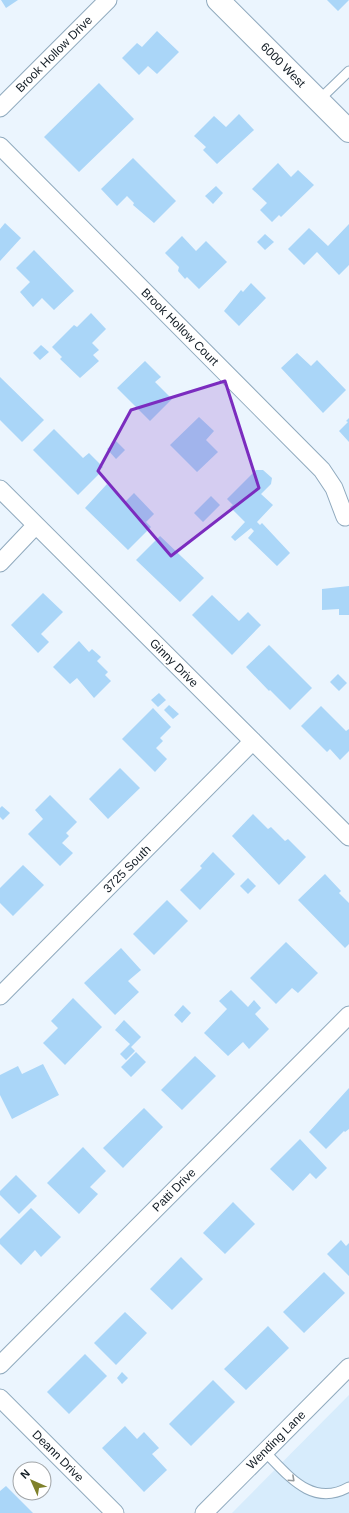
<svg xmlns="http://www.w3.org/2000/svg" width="349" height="1513" font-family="Helvetica,sans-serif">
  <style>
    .built { fill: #d7ecfc }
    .building { fill: #aad6f8 }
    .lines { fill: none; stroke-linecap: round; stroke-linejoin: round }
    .service-casing { stroke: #90aabe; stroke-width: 11 }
    .minor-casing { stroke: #90aabe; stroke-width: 19 }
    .tertiary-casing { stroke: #90aabe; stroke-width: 24 }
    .service { stroke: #fff; stroke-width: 9 }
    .minor { stroke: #fff; stroke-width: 17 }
    .tertiary { stroke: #fff; stroke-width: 22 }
    .oneway { stroke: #94999c }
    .marked { fill: #7b2cbf; fill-opacity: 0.2; stroke: #7b2cbf; stroke-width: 3; stroke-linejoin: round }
    .labels { text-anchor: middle; stroke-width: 4; stroke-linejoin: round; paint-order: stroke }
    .street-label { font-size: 12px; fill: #121c24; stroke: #fff }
  </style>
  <rect width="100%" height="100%" fill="#ebf5fe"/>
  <!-- built -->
  <path class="built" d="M349 1395V1513H232Z"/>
  <!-- building -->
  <path class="building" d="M1 0H18L6 8Z
    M327 0H349L338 11Z
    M157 31 179 52 157 74 148 66 139 75 122 58 137 43 142 47Z
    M99 83 134 119 79 172 44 137Z
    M239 114 254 130 217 164 203 150 206 147 194 136 214 116 226 127Z
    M133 158 176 201 154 223 133 205 134 203 127 196 117 206 101 189Z
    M278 163 291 177 298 170 314 185 281 217 279 215 272 222 260 210 267 203 252 189Z
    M216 186 223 193 213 204 205 196Z
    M5 223 21 238 0 261V229Z
    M349 224V265L339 275 317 252 304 265 288 249 309 228 328 246Z
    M265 234 274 242 265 250 257 242Z
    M182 236 196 251 206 241 227 262 199 289 187 277 185 279 178 271 179 267 165 253Z
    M34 250 74 291 54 310 42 298 33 307 20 292 30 282 16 268Z
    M251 283 266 298 239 326 224 311 241 290 243 292Z
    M91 313 106 329 92 343 99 350 93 355 99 361 80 378 60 359 62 357 52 347 74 325 77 327Z
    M41 345 49 352 40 360 33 353Z
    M297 353 311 366 317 360 346 390 323 413 281 368Z
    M145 361 161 377 155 382 172 399 150 421 117 388Z
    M0 377 44 420 22 442 0 420Z
    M199 417 214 431 206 440 218 452 197 472 170 445Z
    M349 418V442L339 431 348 422 346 421Z
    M54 429 83 458 89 453 103 467 97 472 99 474 78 495 33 450Z
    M116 441 125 450 116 459 107 449Z
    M256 470H263L272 478 271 484 261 494 273 505 257 522 260 525 262 523 290 553 277 566 248 538 254 531 251 528 235 541 231 537 245 522 230 507 233 505 227 499Z
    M107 484 125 502 134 493 154 514 146 522 151 527 128 550 85 508Z
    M211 496 220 505 203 522 194 513Z
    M160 536 204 578 180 602 136 560Z
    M349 586V615H339V609L322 610V589Z
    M43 593 63 612 41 634 49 642 38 653 11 625Z
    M212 595 239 621 248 612 261 625 232 655 192 615Z
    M79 641 89 652 92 649 101 657 97 661 108 672 105 675 111 681 94 698 77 678 70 684 53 667Z
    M269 645 312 688 290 710 270 690 269 691 246 667Z
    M338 674 347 683 339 691 330 682Z
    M159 693 166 700 158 707 151 700Z
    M169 705 179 714 173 719 164 710Z
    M321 706 346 731 349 729V751L340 760 330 749 327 752 301 726Z
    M153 708 171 727 160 738 163 741 156 748 167 759 155 772 122 739Z
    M120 768 140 788 108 819 89 799Z
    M50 795 77 822 66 833 69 836 62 843 73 853 60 866 28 834 43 819 35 810Z
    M2 806 10 813 3 820 0 817V808Z
    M253 814 268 829 271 827 285 841 288 839 306 857 279 885 232 836Z
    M213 852 235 874 200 910 180 890 202 868 200 866Z
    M23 865 44 885 13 916 0 903V888Z
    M325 874 341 891 339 893 349 903V944L345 948 298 900Z
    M248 878 256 886 248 894 240 886Z
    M167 900 188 921 154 955 133 934Z
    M286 942 318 973 298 993 292 988 276 1004 250 978Z
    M121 948 141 970 128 981 139 992 115 1015 84 983Z
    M231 990 248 1007 254 1000 261 1008 255 1014 269 1029 249 1049 243 1042 228 1056 204 1033 227 1009 219 1001Z
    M73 998 102 1027 65 1065 43 1043 58 1028 51 1021Z
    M183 1005 191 1013 182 1023 174 1015Z
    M124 1020 141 1037 131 1047 135 1051 126 1060 120 1054 130 1044 115 1030Z
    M136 1052 146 1062 131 1077 121 1067Z
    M195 1056 216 1076 182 1110 161 1090Z
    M43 1064 59 1095 12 1119 0 1095V1075L18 1066 22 1074Z
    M349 1088V1129L345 1132 344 1131 326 1149 309 1132Z
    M144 1108 163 1127 123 1168 103 1148Z
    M300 1139 327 1168 316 1179 310 1173 293 1191 270 1169Z
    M83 1147 106 1171 90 1187 98 1194 79 1214 47 1183Z
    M16 1175 37 1196 19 1214 0 1195V1191Z
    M233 1202 255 1224 225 1254 203 1233Z
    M31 1208 61 1237 41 1257 35 1250 21 1265 0 1244V1239Z
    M341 1240 346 1246 349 1243V1276L327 1254Z
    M181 1257 203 1279 172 1310 150 1289Z
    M324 1272 345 1293 304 1333 283 1312Z
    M125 1312 147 1333 116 1365 94 1343Z
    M268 1326 289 1348 246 1390 224 1369Z
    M85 1354 107 1376 69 1414 47 1392Z
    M122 1372 128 1378 122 1384 117 1378Z
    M213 1380 235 1402 191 1446 169 1424Z
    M125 1426 137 1439 144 1432 159 1448 152 1454 167 1470 144 1492 102 1448Z
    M6 1486 33 1513H0V1491Z"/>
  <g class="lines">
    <defs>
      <path id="service" d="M319 100 349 71
        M265 1452C288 1475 312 1508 349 1487"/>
      <path id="minor" d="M0 108 108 0
        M0 146 322 470 334 488 345 517
        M0 489 349 837
        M0 563 36 525
        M0 996 253 741
        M0 1365 349 1015
        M0 1398 115 1513
        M204 1513 349 1367"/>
      <path id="tertiary" d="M218 0 349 131"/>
    </defs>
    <!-- service casing -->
    <use href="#service" class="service-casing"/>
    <!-- minor casing -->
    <use href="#minor" class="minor-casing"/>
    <!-- tertiary casing -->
    <use href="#tertiary" class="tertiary-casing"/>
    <!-- service -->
    <use href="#service" class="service"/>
    <!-- minor -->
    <use href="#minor" class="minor"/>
    <!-- tertiary -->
    <use href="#tertiary" class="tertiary"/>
  </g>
  <!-- one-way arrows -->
  <defs><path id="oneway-chevron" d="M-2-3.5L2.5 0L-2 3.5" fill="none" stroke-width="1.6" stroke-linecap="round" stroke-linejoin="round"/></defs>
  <use class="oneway" href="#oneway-chevron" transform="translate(292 1479) rotate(43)"/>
  <!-- marked area -->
  <path class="marked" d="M225 381 259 488 171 556 98 471 131 410Z"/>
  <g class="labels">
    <!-- street labels -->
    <g class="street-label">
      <text transform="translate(54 54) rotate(-45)" y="4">Brook Hollow Drive</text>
      <text transform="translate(283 65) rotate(45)" y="4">6000 West</text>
      <text transform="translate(180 327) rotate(45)" y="4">Brook Hollow Court</text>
      <text transform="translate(174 663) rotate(45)" y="4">Ginny Drive</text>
      <text transform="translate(127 869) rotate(-45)" y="4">3725 South</text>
      <text transform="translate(174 1190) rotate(-45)" y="4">Patti Drive</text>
      <text transform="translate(276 1440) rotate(-45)" y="4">Wending Lane</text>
      <text transform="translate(58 1456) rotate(45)" y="4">Deann Drive</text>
    </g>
  </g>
  <!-- north arrow -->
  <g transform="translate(32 1481) rotate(315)"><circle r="19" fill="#ffffff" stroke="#a0a4a7"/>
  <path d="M0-3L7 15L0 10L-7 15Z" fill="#7f812b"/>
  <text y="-6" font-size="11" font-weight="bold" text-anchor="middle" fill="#121c24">N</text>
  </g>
</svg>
